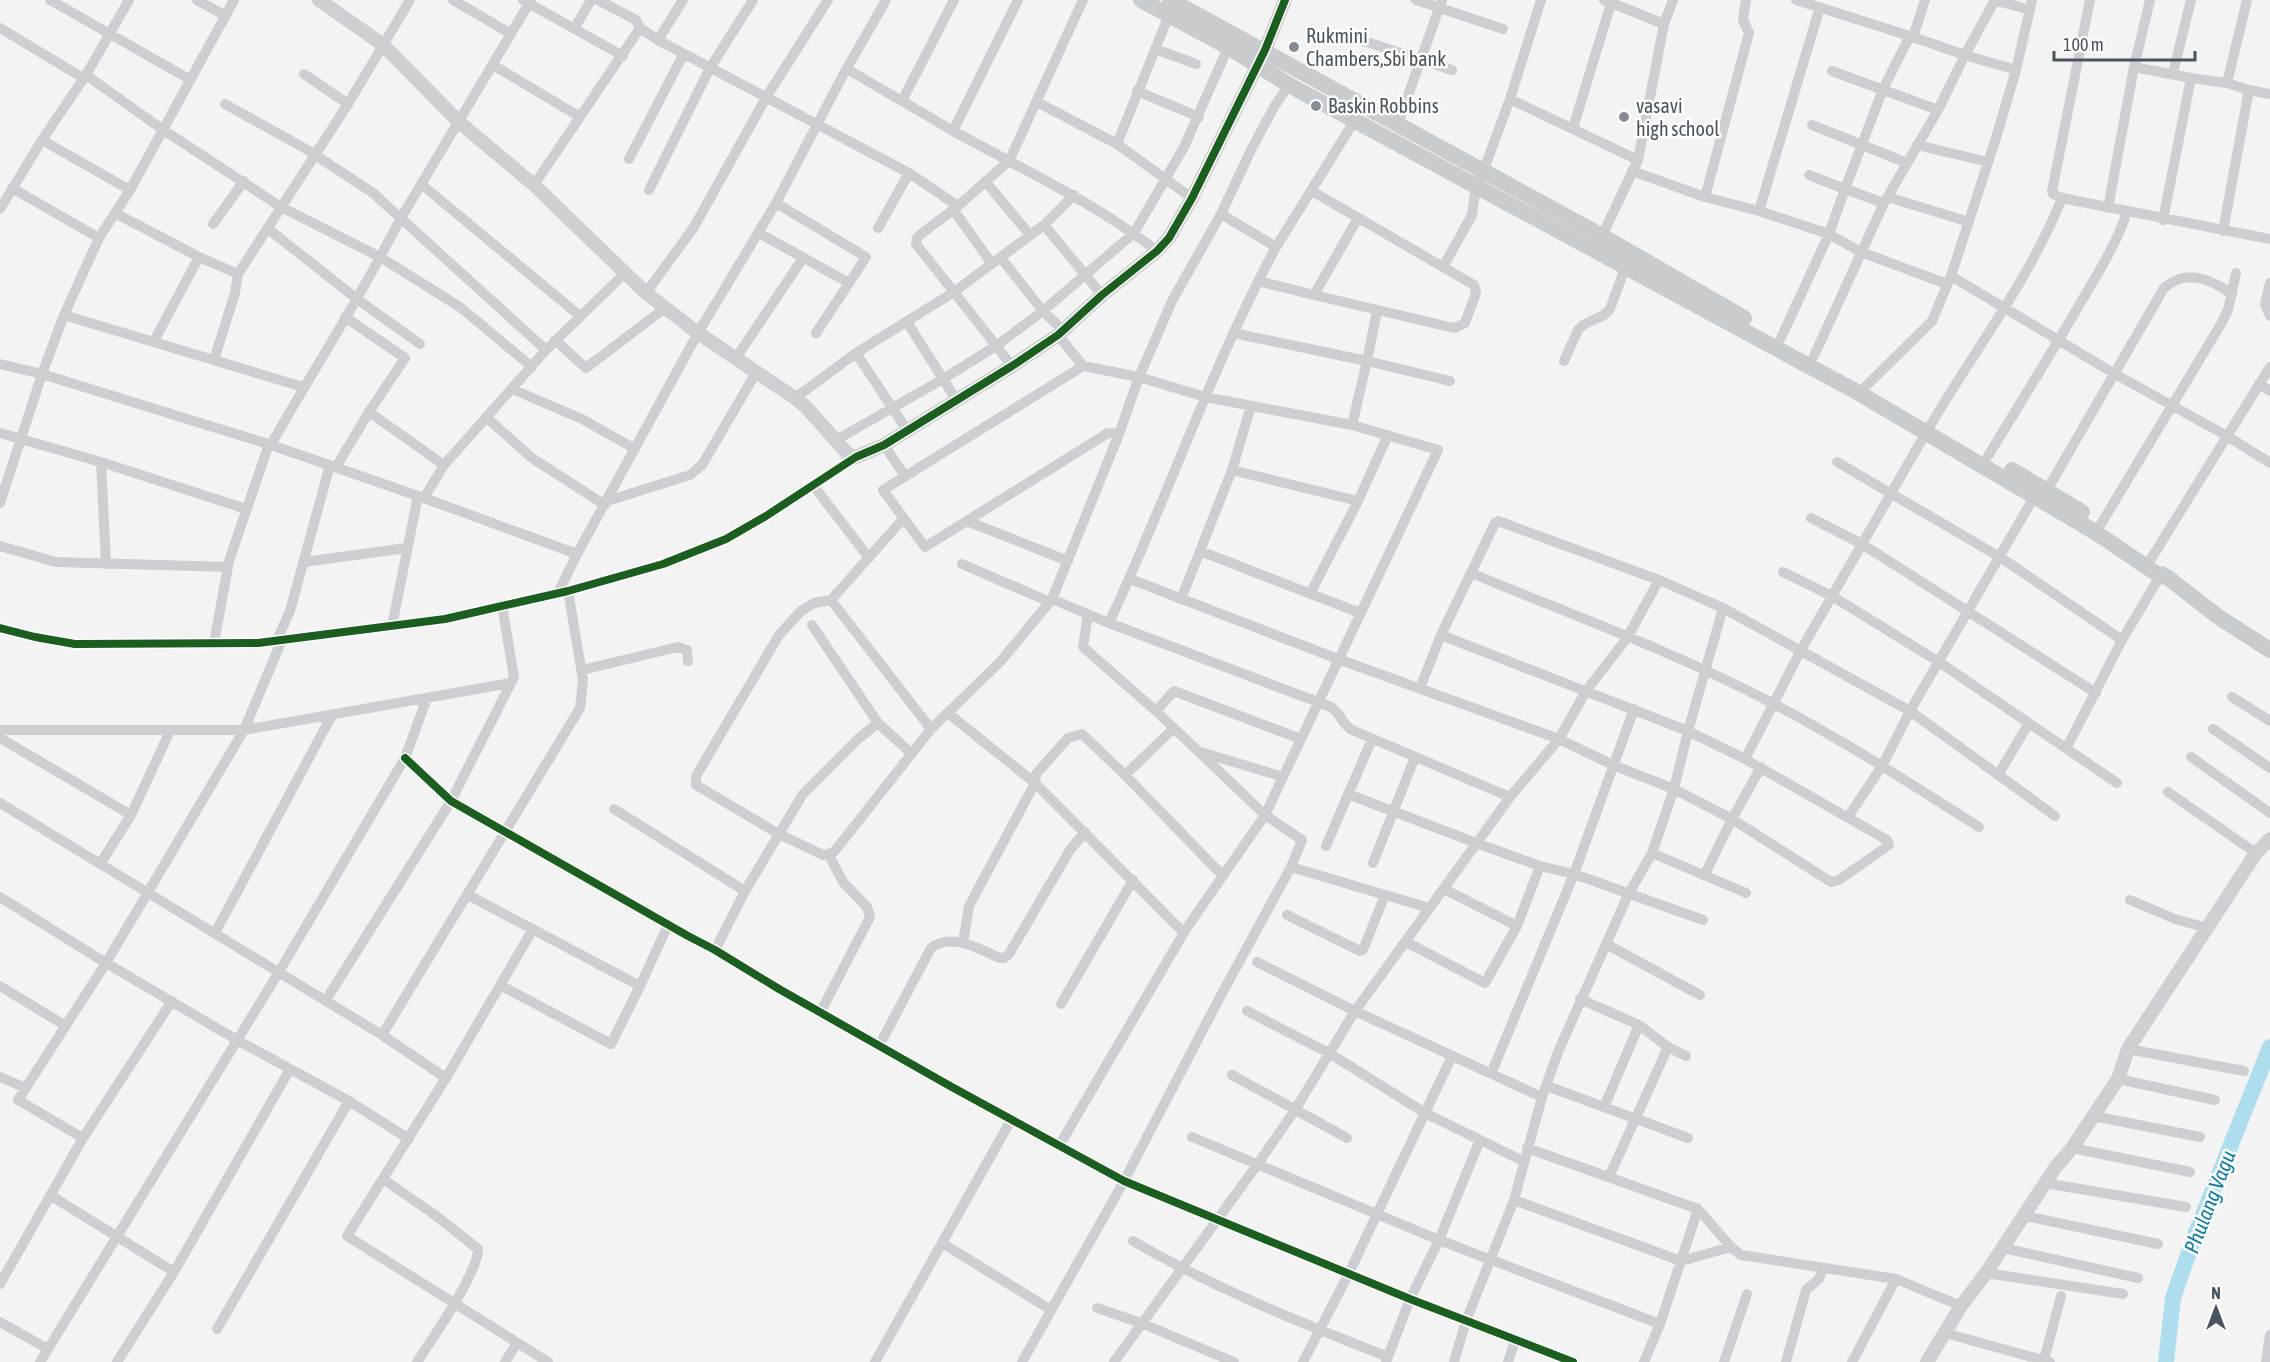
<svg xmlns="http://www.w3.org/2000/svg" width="2270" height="1362" font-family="'Asap Condensed',sans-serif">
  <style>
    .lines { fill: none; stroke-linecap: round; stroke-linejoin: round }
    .river { stroke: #aedded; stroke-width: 16 }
    .street { stroke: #ccced1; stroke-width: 10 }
    .secondary { stroke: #cdcfd2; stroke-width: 14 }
    .primary { stroke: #c9cccf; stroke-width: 16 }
    .cycleway-casing { stroke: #fff; stroke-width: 11 }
    .cycleway { stroke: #1b5e20; stroke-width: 8 }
    .poi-dot { fill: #858c93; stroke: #fff; stroke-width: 2 }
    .labels { text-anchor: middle; stroke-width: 5; stroke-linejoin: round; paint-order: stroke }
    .poi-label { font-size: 20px; fill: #4a545f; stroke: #fff; text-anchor: start }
    .water-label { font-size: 21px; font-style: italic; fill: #107ca3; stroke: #fff }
  </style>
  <rect width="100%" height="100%" fill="#f3f3f3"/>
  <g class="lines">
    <!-- river -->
    <path class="river" d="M2166 1362 2173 1298 2195 1235 2270 1047"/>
    <!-- street -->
    <path class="street" d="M50 0 189 79
      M197 0 226 16
      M453 0 511 34
      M523 0 623 56
      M598 0 636 20 640 28
      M1018 0 953 131 1009 161 1083 0
      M1416 0 1503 29
      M1604 0 1664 24
      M1796 0 1913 37
      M1994 0 2030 10
      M1995 0 1965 55 2016 70
      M2090 0 2052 191 2053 194 2062 198 2270 239
      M0 28 83 78
      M574 29 591 0
      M1349 36 1452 70
      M658 40 909 173 958 206
      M1155 49 1196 64
      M493 65 580 117
      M2134 67 2191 78 2163 220
      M847 69 902 101 954 0
      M1832 71 1938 110
      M2173 73 2191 0
      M304 74 348 104 410 0
      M86 75 162 129 281 207 380 257 401 218 531 0
      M2191 78 2227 83 2249 90 2223 231
      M2227 83 2247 0
      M2249 90 2270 94
      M1137 91 1199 117
      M1510 99 1541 0
      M902 101 953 131
      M1037 102 1117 144 1192 198
      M225 104 306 149 373 193 546 350
      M1398 124 1442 0
      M1812 125 1907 163
      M1573 128 1612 0
      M42 140 130 190
      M1117 144 1169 15
      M1917 145 1988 162
      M629 159 683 55
      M1632 171 1705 197 1749 33 1743 20 1746 0
      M985 181 1030 235
      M421 184 580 316
      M534 185 640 28 658 40 683 0
      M12 188 99 238
      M649 190 710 68 753 0
      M1312 191 1474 285 1476 293 1465 323 1454 328 1314 295 1358 218
      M1074 195 1044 225 954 292 916 244 917 238 921 234 958 206 1009 161C1060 188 1111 215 1157 251
      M1705 197 1759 211 1829 234 1861 252 1947 284
      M1888 197 1969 222
      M1884 203 1845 189 1883 89 1910 36
      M2108 208 2134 67 2150 0
      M0 209 42 140 86 75 129 0
      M953 209 992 264
      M1759 211 1820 7
      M115 213 199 257 238 274
      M1221 214 1276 247 1355 120
      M213 224 244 181
      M1044 225 1102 295
      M267 228 357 299 420 344
      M878 228 909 173
      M759 233 849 283 866 257 776 203
      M1602 236 1638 160 1664 24 1673 0
      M1001 258 1043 311 1063 330
      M1443 267 1472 215 1476 186 1483 172 1510 99 1638 160
      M1951 276 2115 374 2227 436 2270 463
      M1258 281 1314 295
      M2270 283 2265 304 2270 316
      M646 293 694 227 767 96 828 0
      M64 315 303 387
      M907 322 957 401
      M816 333 849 283
      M1233 333 1367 361 1377 311
      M1058 335 1083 366 1139 377 1205 397 1352 425
      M1781 338 1829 234 1845 189 1809 175
      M555 340 586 368 665 308
      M154 341 199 257
      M1814 356 1884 203 1938 110 1965 55 1913 37 1925 0
      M736 358 803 258
      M214 360 235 293 238 274 348 104
      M1564 361 1578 330 1583 325 1604 315 1610 309 1625 268
      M0 364 42 374 271 445C306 382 346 321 380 257L460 307 532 367
      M1083 366 883 490 925 547 1108 433 1119 434
      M2259 384 2270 391
      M1866 386 1932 321 1951 276 1996 138 2016 70 2032 0
      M512 389 582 419 635 449
      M795 398 856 353
      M369 412 444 465 424 498
      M486 417 532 458 605 505
      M907 430 856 353 954 292 1012 366
      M0 433 101 462 246 509
      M836 440 943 379 996 346 1043 311 1134 233 1184 147 1230 43
      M271 445 424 498 577 554 698 333 776 203 842 77 886 0
      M884 445 905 476
      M1988 456C2019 405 2051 354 2081 302 2098 273 2116 245 2127 212
      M101 462 106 564
      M1837 462 2000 557 2122 640
      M444 465 546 350 626 272
      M336 467 369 412 405 358 345 317
      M1232 470 1251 406
      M813 485 869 558
      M2047 490 2164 288C2186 268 2210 279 2232 294
      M607 501 690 475 702 465 757 371
      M1358 501 1232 470 1200 551 1360 613
      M0 503 42 374 64 315 99 238 130 190 234 0
      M1811 518 1862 544C1886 503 1909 461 1933 421 1977 347 2030 278 2062 198
      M903 519 831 600 931 729
      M967 521 1068 561
      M2101 524 2221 324 2228 310 2236 273
      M0 546 56 562 228 567
      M304 562 406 548
      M962 564 1050 602
      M2146 567 2270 367
      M1783 572 1832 596 1939 662 2117 783
      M1471 573C1572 615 1675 652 1772 703 1843 740 1911 784 1979 827
      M1130 579 1338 659 1559 739 1613 765 1674 789 1732 819 1831 882 1839 880 1889 845 1887 840 1745 759
      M558 593 577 554
      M1310 594 1358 501 1388 435
      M1052 599 1109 623C1167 499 1211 368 1276 247
      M1181 599 1200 551
      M1088 614 1083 647 1156 711 1174 691 1301 739
      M1109 623 1331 707C1340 713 1342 724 1352 730L1510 797
      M812 625 878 723 912 754
      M392 626 418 496
      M0 628 35 637 75 644 258 643 445 619 568 591 663 564 726 539 766 516 856 457
      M1441 635 1688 731 1674 789 1652 853 1628 895 1558 1052 1542 1097 1514 1200 1466 1321 1454 1362
      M277 640 290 611 330 465
      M214 643 229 561 269 444
      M582 670 678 647 687 650 688 661
      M1420 688 1441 635 1495 523 1498 521 1659 580 1723 608
      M2232 697 2270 721
      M949 714 1035 783 969 906 963 943
      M878 723 858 739 803 794 779 834 823 855 834 852 931 729 1001 661 1052 599 1119 434 1139 377 1172 301 1221 214 1252 148 1274 107 1289 85
      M2213 729 2270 768
      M0 730H244L511 683
      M0 738 131 815
      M2067 747 2122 640 2163 571
      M1201 752 1283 777
      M2191 757 2270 813
      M405 758 451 801 688 936 715 950 779 989 950 1086 1124 1181 1410 1299 1573 1362
      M1125 775 1174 728
      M1998 775 2029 723
      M2168 792 2256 853
      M1348 794 1476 843 1540 866 1574 874 1703 920
      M0 803 382 1035 446 1078
      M614 809 745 891
      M2055 816 1910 711 1723 608 1688 731 1745 759 1801 650 1862 544 2096 693
      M1848 817 1882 766 1910 711 2034 497
      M1326 846 1372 739
      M1652 853 1746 893
      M1373 863 1415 757
      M100 864 131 815 170 731
      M1291 867 1429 908
      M1705 874 1732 819 1761 767
      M1444 889 1517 926
      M468 895 640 986 668 925
      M0 897 106 963 237 1040 349 1101 409 1139
      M2130 900 2175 919 2207 928
      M1287 915 1360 951 1363 950 1385 895
      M533 929 446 1078 347 1236 548 1362
      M215 933 332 715
      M1184 933 1035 783 1036 774 1068 738 1082 734 1125 775 1223 876
      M1406 942 1485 983 1517 926 1540 866
      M1606 944 1700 995
      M715 950 745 891 779 834 696 785V776L779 635 801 611 814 603 831 600
      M1257 962 1355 1011 1542 1097
      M500 985 611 1044 640 986
      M0 986 66 1026
      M1580 999 1639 1025 1668 1047 1686 1056
      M326 1000 451 801 514 677 502 605
      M1061 1004 1133 880
      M1247 1011 1329 1053 1425 1113 1523 1161
      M820 1013 870 917 867 907 843 882 829 855
      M382 1035 580 708 583 680 568 591
      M879 1046 931 948C952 932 979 949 1000 958H1004L1009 954 1070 850 1085 832
      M2128 1049 2244 1071
      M1491 1074 1574 874 1634 709
      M1232 1075 1347 1138
      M0 1077 26 1088
      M2118 1079 2215 1100
      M1547 1086 1688 1138
      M1604 1107 1639 1025
      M2093 1116 2200 1137
      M1011 1120 942 1243 1051 1310
      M1192 1137 1439 1240 1660 1324
      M83 1138 18 1100 106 963 244 730 282 640
      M1059 1146 1186 929 1265 815 1156 711
      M1527 1148 1698 1209 1731 1247 1741 1255 1896 1279 1961 1306
      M2072 1148 2190 1172
      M1609 1177 1668 1047
      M383 1179 435 1215 478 1249C478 1273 432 1339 417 1362
      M2045 1183 2186 1207
      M50 1195 174 1272
      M1514 1200 1681 1261 1731 1247
      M2025 1216 2158 1244
      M1133 1241C1214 1288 1301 1323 1388 1357
      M2003 1248 2138 1278
      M1986 1273 2123 1294
      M0 1284 83 1138 172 1001
      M1097 1308 1141 1323 1234 1362
      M0 1322 48 1349
      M217 1329 349 1101
      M1945 1333 2050 1362
      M2044 1360 2061 1296
      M40 1362 279 972 405 758 427 698
      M117 1362 174 1272 290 1069
      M505 1362 517 1343
      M875 1362 942 1243
      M1022 1362 1124 1181 1220 997 1291 867 1302 840 1265 815 1438 450 1352 425 1367 361 1450 381
      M1114 1362 1257 1165 1295 1110 1355 1011 1510 797 1559 739 1586 691 1627 638 1659 580
      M1303 1362 1348 1275 1452 1056
      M1386 1362 1410 1299 1439 1240 1480 1140
      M1508 1362 1515 1340
      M1644 1362 1660 1324 1698 1209
      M1724 1362 1747 1294
      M1786 1362 1806 1290 1819 1279 1823 1268
      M1852 1362 1896 1279
      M2266 1362 2270 1335"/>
    <!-- secondary -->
    <path class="secondary" d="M319 0 382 44 459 122 534 185 646 293 698 333 795 398 805 406 848 454 856 457 884 445 1012 366 1058 335 1102 295 1157 251 1169 238 1192 198 1265 50 1285 0
      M1927 1362 1961 1306 1986 1273 2055 1168 2072 1148 2118 1079 2128 1049 2256 853 2270 839"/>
    <!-- primary -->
    <path class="primary" d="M1141 0 1228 47 1289 85 1857 392 2095 532 2160 576 2167 577 2220 618 2270 650
      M1170 0 1602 236 1744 318
      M2012 470 2082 512"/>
    <defs>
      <path id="cycleway" d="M0 628 35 637 75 644 258 643 445 619 568 591 663 564 726 539 766 516 856 457 884 445 1012 366 1058 335 1102 295 1157 251 1169 238 1192 198 1265 50 1285 0
        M405 758 451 801 688 936 715 950 779 989 950 1086 1124 1181 1410 1299 1573 1362"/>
    </defs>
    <!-- cycleway casing -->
    <use href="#cycleway" class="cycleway-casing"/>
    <!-- cycleway -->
    <use href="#cycleway" class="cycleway"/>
  </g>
  <!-- markers -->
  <g class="poi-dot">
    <circle cx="1294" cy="47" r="6"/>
    <circle cx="1316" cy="106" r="6"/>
    <circle cx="1624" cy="117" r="6"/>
  </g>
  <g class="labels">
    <!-- poi labels -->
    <g class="poi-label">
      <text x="1306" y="43">Rukmini<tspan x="1306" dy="23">Chambers,Sbi bank</tspan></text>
      <text x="1328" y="113">Baskin Robbins</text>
      <text x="1636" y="113">vasavi<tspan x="1636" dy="23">high school</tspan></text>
    </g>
    <!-- water labels -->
    <g class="water-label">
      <text transform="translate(2210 1202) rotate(-69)" y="7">Phulang Vagu</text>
    </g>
  </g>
  <!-- north arrow -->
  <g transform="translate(2216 1308)" stroke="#ffffff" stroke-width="4.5" paint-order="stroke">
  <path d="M0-4.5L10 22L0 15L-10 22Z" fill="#4a545f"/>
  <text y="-9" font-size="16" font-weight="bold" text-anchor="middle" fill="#4a545f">N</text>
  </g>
  <!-- scale -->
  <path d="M2054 51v9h141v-9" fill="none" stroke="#4a545f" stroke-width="3"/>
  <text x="2063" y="51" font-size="18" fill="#4a545f" stroke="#ffffff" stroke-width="4.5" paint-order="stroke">100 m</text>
</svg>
